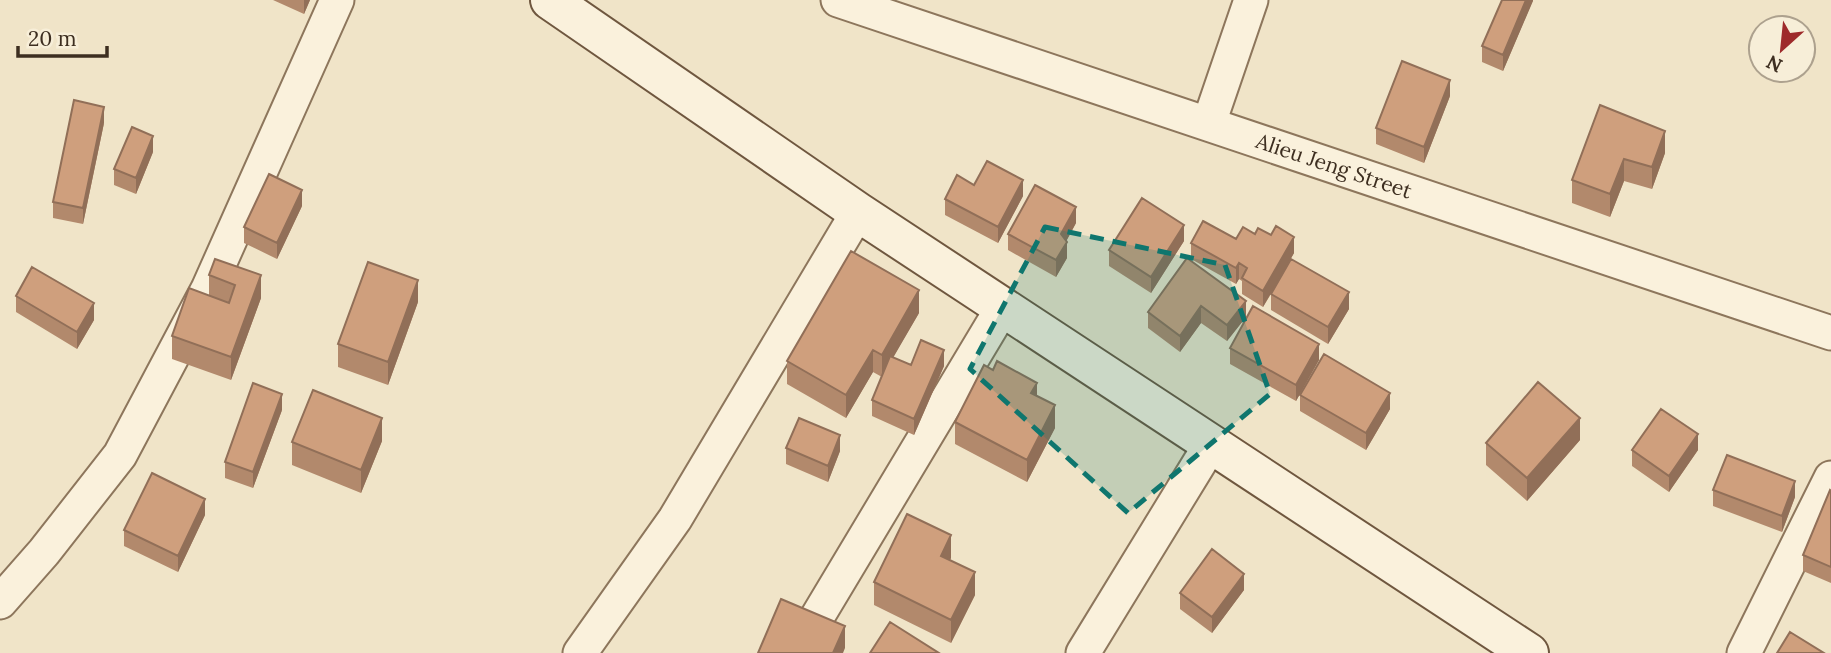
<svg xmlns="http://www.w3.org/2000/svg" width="1831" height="653" font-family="Lora,serif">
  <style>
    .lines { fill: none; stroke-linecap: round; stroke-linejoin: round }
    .street-casing { stroke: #8d765c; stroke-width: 37 }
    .secondary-casing { stroke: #6f573f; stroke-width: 42 }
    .street { stroke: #faf1dc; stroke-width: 33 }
    .secondary { stroke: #faf1dc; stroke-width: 38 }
    .wall { fill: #b2896c }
    .shaded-wall { fill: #916f58 }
    .building { fill: #cf9f7d; stroke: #916f58; stroke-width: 2 }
    .marked { fill: #0f766e; fill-opacity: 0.2; stroke: #0f766e; stroke-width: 5; stroke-dasharray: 14 9; stroke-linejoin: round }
    .labels { text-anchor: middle; stroke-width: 7; stroke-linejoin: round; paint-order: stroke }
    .street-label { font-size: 21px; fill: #3d2e20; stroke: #f7eed8 }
  </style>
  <rect width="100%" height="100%" fill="#f0e4c8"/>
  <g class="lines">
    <defs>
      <g id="street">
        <path id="s1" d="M838 0 1831 333"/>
        <path d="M1209 123 1251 0"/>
        <path d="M0 602 44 552 120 455 208 289 337 0"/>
        <path d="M813 624 1003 307"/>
        <path d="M580 653 675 519 858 212"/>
        <path d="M1083 653 1211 444"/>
        <path d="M1744 653 1831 478"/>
      </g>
      <path id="secondary" d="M550 0 858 212 1529 653"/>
    </defs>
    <!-- street casing -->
    <use href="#street" class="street-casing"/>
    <!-- secondary casing -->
    <use href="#secondary" class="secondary-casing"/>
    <!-- street -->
    <use href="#street" class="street"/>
    <!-- secondary -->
    <use href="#secondary" class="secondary"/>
  </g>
  <!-- wall -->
  <path class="wall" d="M273 0H310L304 14Z
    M1533 0 1503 71 1482 62V46Z
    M1450 96 1424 163 1376 144V128Z
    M1600 105 1665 153 1652 189 1624 181 1610 217 1572 203V180Z
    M104 123 83 224 53 218V202Z
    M153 152 136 194 114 185V169Z
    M974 185 1023 196 998 243 945 215V199Z
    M302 206 277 259 244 243V227Z
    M1076 223 1066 241 1067 258 1056 277 1008 250V234Z
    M1255 234 1294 253 1275 287 1349 309 1328 344 1271 310V294L1263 307 1242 294V281L1239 279 1236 284 1191 259V243L1236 239Z
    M1184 241 1151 293 1109 266V250Z
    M1187 258 1246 317 1227 341 1201 323 1180 352 1148 328V312Z
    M215 259 261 298 231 380 172 359V336L209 295V275Z
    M16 296 94 320 77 349 16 312Z
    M418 302 388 385 338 367V344Z
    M919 313 893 357 911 365 944 366 914 435 872 416V400L882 377 873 372 846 418 787 384V361Z
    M1230 348 1319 360 1296 401 1230 364Z
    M1300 395 1390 409 1366 450 1300 411Z
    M1037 396 1055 428 1027 482 955 444V422Z
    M282 410 253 488 225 478V462Z
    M1580 440 1527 501 1486 465V443Z
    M382 441 361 493 292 465V442Z
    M786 448 840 451 828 482 786 464Z
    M1632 450H1698L1669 492 1632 466Z
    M1713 490 1795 497 1782 532 1713 506Z
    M1831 491V583L1803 571V555Z
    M205 515 178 572 124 546V530Z
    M951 558 950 560 975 595 951 643 874 605V582Z
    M1244 590 1212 633 1180 609V593Z"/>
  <!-- shaded-wall -->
  <path class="shaded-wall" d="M304 0H310L304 14Z
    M1526 0H1533V1L1503 71V55Z
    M1450 80V96L1424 163V147Z
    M104 107V123L83 224V208Z
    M1665 131V153L1652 189V167Z
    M153 136V152L136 194V178Z
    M1624 159V181L1610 217V194Z
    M1023 180V196L998 243V227Z
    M302 190V206L277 259V243Z
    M1076 207V223L1061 251V234Z
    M1184 225V241L1151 293V277Z
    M1294 237V253L1263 307V291Z
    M1067 242V258L1056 277V260Z
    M1239 263V279L1236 284V268Z
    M261 275V298L231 380V357Z
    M418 280V302L388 385V362Z
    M919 290V313L882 377V355Z
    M1349 292V309L1328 344V327Z
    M1246 301V317L1227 341V325Z
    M94 303V320L77 349V332Z
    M1201 306V323L1180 352V336Z
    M1319 344V360L1296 401V385Z
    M873 350V372L846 418V395Z
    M944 350V366L914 435V419Z
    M1037 383V405L1031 393Z
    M1390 393V409L1366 450V433Z
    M282 394V410L253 488V472Z
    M1055 405V428L1027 482V460Z
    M382 418V441L361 493V470Z
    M1580 418V440L1527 501V478Z
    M1698 434V450L1669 492V476Z
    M840 435V451L828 482V466Z
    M1795 481V497L1782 532V516Z
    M205 499V515L178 572V556Z
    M951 535V558L941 578V556Z
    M975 572V595L951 643V620Z
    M1244 574V590L1212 633V617Z
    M845 626V648L843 653H833Z"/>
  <!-- building -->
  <path class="building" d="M1502 0H1526L1503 55 1482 46Z
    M1402 61 1450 80 1424 147 1376 128Z
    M74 100 104 107 83 208 53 202Z
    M1600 105 1665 131 1652 167 1624 159 1610 194 1572 180Z
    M132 127 153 136 136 178 114 169Z
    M987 161 1023 180 998 227 945 199 957 175 974 185Z
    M269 174 302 190 277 243 244 227Z
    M1035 185 1076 207 1061 234 1067 242 1056 260 1008 234Z
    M1142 198 1184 225 1151 277 1109 250Z
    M1203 221 1236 239 1243 227 1255 234 1258 228 1271 235 1276 226 1294 237 1263 291 1242 278 1247 268 1239 263 1236 268 1191 243Z
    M851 251 919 290 882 355 873 350 846 395 787 361Z
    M1187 258 1246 301 1227 325 1201 306 1180 336 1148 312Z
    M215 259 261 275 231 357 172 336 189 288 229 303 235 285 209 275Z
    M1291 259 1349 292 1328 327 1271 294Z
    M368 262 418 280 388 362 338 344Z
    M32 267 94 303 77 332 16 296Z
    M1253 306 1319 344 1296 385 1230 348Z
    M921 340 944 350 914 419 872 400 890 356 911 365Z
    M1324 354 1390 393 1366 433 1300 395Z
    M997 361 1037 383 1031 393 1055 405 1027 460 955 422 984 365 993 370Z
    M1538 382 1580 418 1527 478 1486 443Z
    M253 383 282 394 253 472 225 462Z
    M313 390 382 418 361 470 292 442Z
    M1661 409 1698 434 1669 476 1632 450Z
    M799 418 840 435 828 466 786 448Z
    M1727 455 1795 481 1782 516 1713 490Z
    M152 473 205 499 178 556 124 530Z
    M1830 490 1831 491V567L1803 555Z
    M907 514 951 535 941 556 975 572 951 620 874 582Z
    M1212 549 1244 574 1212 617 1180 593Z
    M781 599 845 626 833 653H758Z
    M890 622 939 653H870Z
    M1790 632 1824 653H1777Z"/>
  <!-- marked area -->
  <path class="marked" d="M1045 227 1225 265 1270 394 1128 513 970 369Z"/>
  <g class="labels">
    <!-- street labels -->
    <g class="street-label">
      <text dy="7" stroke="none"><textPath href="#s1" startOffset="523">Alieu Jeng Street</textPath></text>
    </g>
  </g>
  <!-- north arrow -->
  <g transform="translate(1782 49) rotate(207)"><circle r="33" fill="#f7eed8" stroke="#ada18e" stroke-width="2"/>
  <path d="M0-5L12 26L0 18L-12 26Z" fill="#9e2a2b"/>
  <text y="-10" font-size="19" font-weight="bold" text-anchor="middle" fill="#3d2e20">N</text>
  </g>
  <!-- scale -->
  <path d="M18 46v10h89v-10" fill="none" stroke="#3d2e20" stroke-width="3.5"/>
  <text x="28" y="46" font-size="21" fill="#3d2e20" stroke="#f7eed8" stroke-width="5" paint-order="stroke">20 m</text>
</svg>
